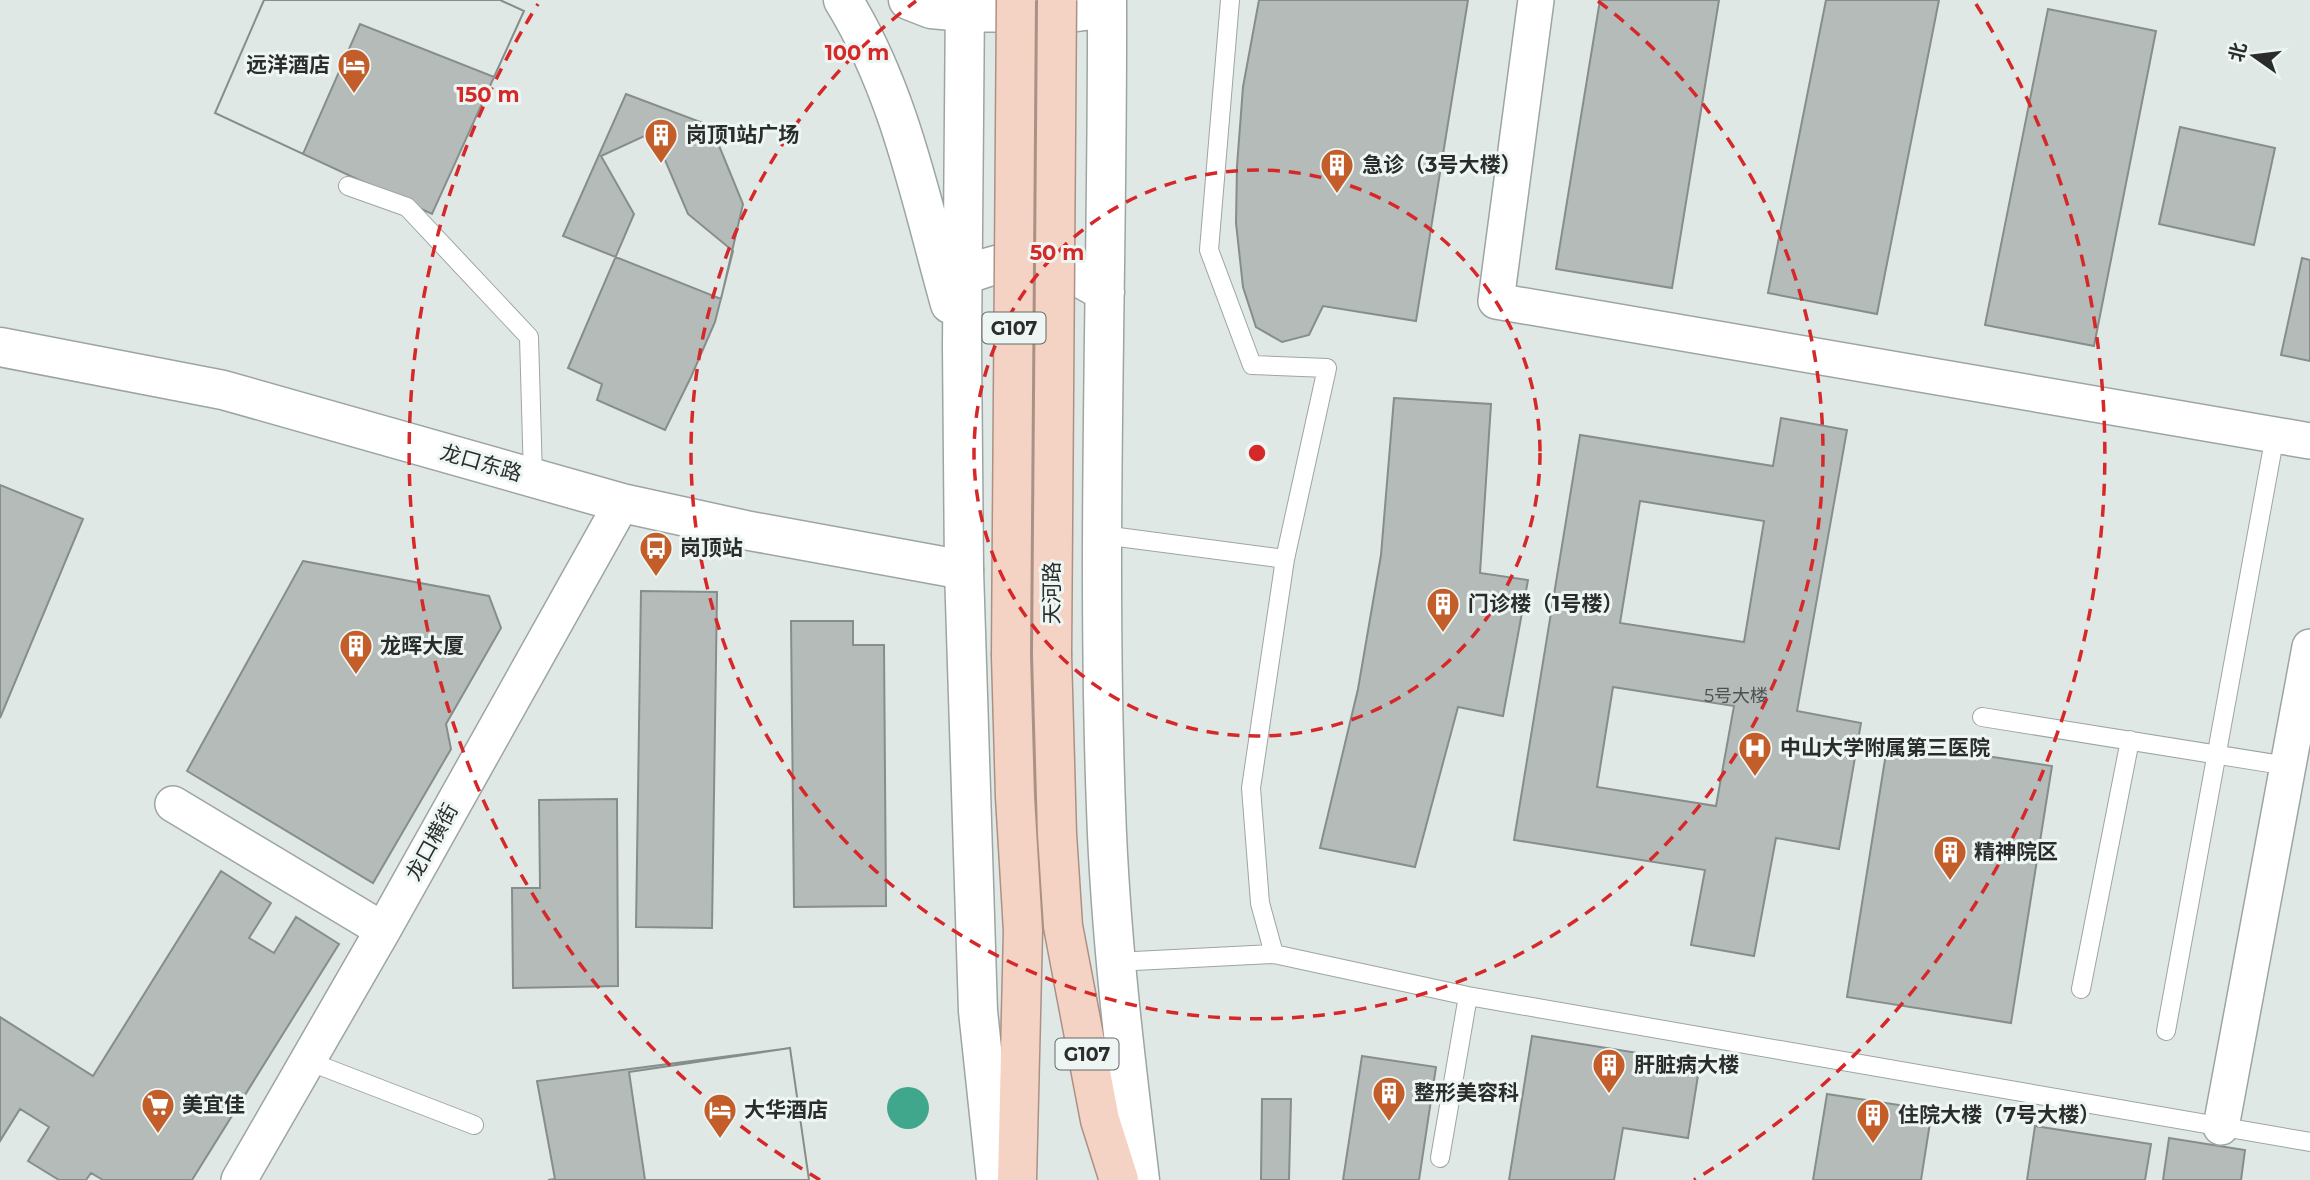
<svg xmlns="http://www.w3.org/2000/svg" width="2310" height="1180" font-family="Montserrat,'Noto Sans SC',sans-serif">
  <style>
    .water { fill: #40a78d }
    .building { fill: #b4bbb9; stroke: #868e8b; stroke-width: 2; fill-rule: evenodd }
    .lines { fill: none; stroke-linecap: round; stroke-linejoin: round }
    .service-casing { stroke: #9da5a2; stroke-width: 20 }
    .minor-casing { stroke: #9da5a2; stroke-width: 38 }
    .tertiary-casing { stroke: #9da5a2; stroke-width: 41 }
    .secondary-casing { stroke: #9da5a2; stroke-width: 41 }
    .trunk-casing { stroke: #ab9185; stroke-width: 41 }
    .service { stroke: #fff; stroke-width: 18 }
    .minor { stroke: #fff; stroke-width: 35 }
    .tertiary { stroke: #fff; stroke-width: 38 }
    .secondary { stroke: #fff; stroke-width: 38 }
    .trunk { stroke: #f4d2c4; stroke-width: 38 }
    .trunk-bridge-casing { stroke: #ab9185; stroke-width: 41; stroke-linecap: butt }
    .trunk-bridge { stroke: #f4d2c4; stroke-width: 38 }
    .ring { fill: none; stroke: #d62828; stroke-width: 3.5; stroke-dasharray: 12 9 }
    .labels { text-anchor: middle; stroke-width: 6; stroke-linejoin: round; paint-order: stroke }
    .number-label { font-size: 18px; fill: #4c504f }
    .shield { fill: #eef6f3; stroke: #656968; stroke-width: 2 }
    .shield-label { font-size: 19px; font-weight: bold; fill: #2a2d2c }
    .poi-label { font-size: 21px; font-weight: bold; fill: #2a2d2c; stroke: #eef6f3; text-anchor: start }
    .street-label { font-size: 21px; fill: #2a2d2c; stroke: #eef6f3 }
    .centre { fill: #d62828; stroke: #eef6f3; stroke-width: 3.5 }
    .ring-label { font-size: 21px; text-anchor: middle; font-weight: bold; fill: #d62828; stroke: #eef6f3; stroke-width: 6; stroke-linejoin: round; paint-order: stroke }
  </style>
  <rect width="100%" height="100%" fill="#e0e8e6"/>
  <!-- water -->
  <path class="water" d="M887 1108a21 21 0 1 1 42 0a21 21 0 1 1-42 0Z"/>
  <!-- building -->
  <path class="building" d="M264 0H500L524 11 432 214 215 113Z
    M264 0H500L524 11 494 77 360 24 303 154 215 113Z
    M1259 0H1468L1416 321 1323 306 1309 335 1282 342 1256 327 1243 287 1236 223 1237 166 1243 87Z
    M1600 0H1719L1672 288 1556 269Z
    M1826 0H1939L1877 314 1768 293Z
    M2048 9 2156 31 2094 346 1985 325Z
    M626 94 711 126 743 204 721 299 563 236Z
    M2180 127 2275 148 2254 245 2159 224Z
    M653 132 688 214 733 251 715 322 691 377 665 430 597 400 602 384 568 368 634 214 601 156Z
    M2302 258 2310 260V361L2281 355Z
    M1394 398 1491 404 1480 573 1528 580 1503 716 1458 707 1415 867 1320 848 1358 689 1381 555Z
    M1781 418 1847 430 1797 711 1861 723 1839 849 1776 838 1754 956 1691 945 1705 870 1514 840 1580 435 1773 466ZM1640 501 1764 521 1744 642 1620 623ZM1613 687 1734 706 1716 806 1597 787Z
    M0 485 83 519 0 718Z
    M303 561 489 596 501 628 446 724 451 749 373 883 187 771Z
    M641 591 717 592 712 928 636 927Z
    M791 621H853V645H884L886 906 794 907Z
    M1888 741 2052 766 2011 1023 1847 997Z
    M617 799 618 986 513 988 512 888H540L539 800Z
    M221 871 271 903 249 938 274 953 296 917 339 944 192 1180H103L91 1173 86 1180H59L28 1161 49 1127 20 1109 0 1141V1017L93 1076Z
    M1532 1036 1700 1063 1688 1138 1623 1128 1614 1180H1509Z
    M790 1048 809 1180H645L629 1072Z
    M790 1048 809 1180H548L555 1179 537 1081Z
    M1362 1056 1436 1067 1419 1180H1343Z
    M1827 1094 1932 1110 1921 1180H1813Z
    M1262 1099H1291L1289 1180H1261Z
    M2035 1126 2151 1144 2145 1180H2027Z
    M2169 1138 2245 1150 2241 1180H2163Z"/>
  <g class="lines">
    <defs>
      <path id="service" d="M348 186 407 207 529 337 533 477
        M1103 535 1285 559 1327 368 1252 365 1209 250 1230 0
        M1982 717 2288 766
        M1274 954 1260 903 1251 788 1285 559
        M1115 962 1274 954 1468 996 2310 1142
        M2081 989 2130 740
        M2166 1031 2275 435
        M308 1061 474 1125
        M1440 1158 1468 996"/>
      <path id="minor" d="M1536 0 1496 301 2310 441
        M173 804 383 930
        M2221 1127 2310 647
        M239 1180 383 930 622 503"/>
      <path id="tertiary" d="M0 347 223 390 622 503 750 531 964 570"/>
      <path id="secondary" d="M843 0C900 92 921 201 950 304
        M908 0 931 9 964 12 1031 13 1077 12 1107 8
        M965 0 962 346 964 570 978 1011 996 1180
        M1107 0C1108 269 1096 539 1106 808 1110 932 1125 1056 1140 1180
        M963 276C1030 250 1045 258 1105 292"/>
      <path id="trunk" d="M1052 655 1057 834 1063 926 1100 1120 1119 1180
        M1011 656 1015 797 1023 931 1017 1180"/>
    </defs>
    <!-- service casing -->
    <use href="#service" class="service-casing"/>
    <!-- minor casing -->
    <use href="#minor" class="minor-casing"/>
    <!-- tertiary casing -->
    <use href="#tertiary" class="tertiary-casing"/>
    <!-- secondary casing -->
    <use href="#secondary" class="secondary-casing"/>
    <!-- trunk casing -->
    <use href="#trunk" class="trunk-casing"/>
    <!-- service -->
    <use href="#service" class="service"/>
    <!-- minor -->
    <use href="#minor" class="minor"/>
    <!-- tertiary -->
    <use href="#tertiary" class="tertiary"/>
    <!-- secondary -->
    <use href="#secondary" class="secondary"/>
    <!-- trunk -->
    <use href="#trunk" class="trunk"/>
    <defs>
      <path id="trunk-bridge" d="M1052 655 1057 0
        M1011 656 1016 0"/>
    </defs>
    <!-- trunk-bridge casing -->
    <use href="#trunk-bridge" class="trunk-bridge-casing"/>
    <!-- trunk-bridge -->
    <use href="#trunk-bridge" class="trunk-bridge"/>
  </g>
  <!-- distance rings -->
  <g class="ring">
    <circle cx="1257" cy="453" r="283"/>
    <path d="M1598 1A566 566 0 1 1 916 1"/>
    <path d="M820 1180A848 848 0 0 1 538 4M1976 4A848 848 0 0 1 1694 1180"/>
  </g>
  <!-- icons -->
  <defs>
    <symbol id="hotel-pin" viewBox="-11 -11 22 30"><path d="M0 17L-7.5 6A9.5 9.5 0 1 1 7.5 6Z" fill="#c35e2a" stroke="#eef6f3"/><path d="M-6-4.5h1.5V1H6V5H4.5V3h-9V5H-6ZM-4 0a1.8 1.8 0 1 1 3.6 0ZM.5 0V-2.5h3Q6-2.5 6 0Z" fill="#fff"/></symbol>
    <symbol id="building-pin" viewBox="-11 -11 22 30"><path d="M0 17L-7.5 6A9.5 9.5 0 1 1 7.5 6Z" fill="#c35e2a" stroke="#eef6f3"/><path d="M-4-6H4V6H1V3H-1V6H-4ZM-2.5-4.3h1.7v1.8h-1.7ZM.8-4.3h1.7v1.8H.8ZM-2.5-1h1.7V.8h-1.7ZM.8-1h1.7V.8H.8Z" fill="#fff"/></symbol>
    <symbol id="bus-pin" viewBox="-11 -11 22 30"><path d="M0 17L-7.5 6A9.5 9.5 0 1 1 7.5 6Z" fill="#c35e2a" stroke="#eef6f3"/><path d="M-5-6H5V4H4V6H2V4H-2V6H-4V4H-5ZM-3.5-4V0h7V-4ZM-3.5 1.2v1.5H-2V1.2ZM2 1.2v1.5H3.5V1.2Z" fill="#fff"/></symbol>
    <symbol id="hospital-pin" viewBox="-11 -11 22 30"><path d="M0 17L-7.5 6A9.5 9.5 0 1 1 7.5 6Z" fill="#c35e2a" stroke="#eef6f3"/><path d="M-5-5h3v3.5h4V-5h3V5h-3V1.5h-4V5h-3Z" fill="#fff"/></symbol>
    <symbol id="supermarket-pin" viewBox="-11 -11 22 30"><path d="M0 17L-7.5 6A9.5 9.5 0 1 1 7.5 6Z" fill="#c35e2a" stroke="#eef6f3"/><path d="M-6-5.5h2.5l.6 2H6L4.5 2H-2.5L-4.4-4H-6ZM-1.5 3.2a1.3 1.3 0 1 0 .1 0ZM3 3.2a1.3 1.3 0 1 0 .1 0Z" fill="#fff"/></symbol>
  </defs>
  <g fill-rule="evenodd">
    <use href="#hotel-pin" x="335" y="46" width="38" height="52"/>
    <use href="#building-pin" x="642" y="116" width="38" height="52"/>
    <use href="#building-pin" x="1318" y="146" width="38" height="52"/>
    <use href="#bus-pin" x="637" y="529" width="38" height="52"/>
    <use href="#building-pin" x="1424" y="585" width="38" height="52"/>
    <use href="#building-pin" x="337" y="627" width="38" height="52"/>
    <use href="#hospital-pin" x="1736" y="729" width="38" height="52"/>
    <use href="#building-pin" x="1931" y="833" width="38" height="52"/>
    <use href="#building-pin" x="1590" y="1046" width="38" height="52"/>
    <use href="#building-pin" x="1370" y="1074" width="38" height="52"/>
    <use href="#supermarket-pin" x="139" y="1086" width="38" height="52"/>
    <use href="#hotel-pin" x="701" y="1091" width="38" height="52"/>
    <use href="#building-pin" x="1854" y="1096" width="38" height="52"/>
  </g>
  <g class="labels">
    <!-- number labels -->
    <g class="number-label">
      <text x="1736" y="702">5号大楼</text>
    </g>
    <!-- shield labels -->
    <g class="shield">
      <rect x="982.5" y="312.5" width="63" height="31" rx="5"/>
      <rect x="1055.5" y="1038.5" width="63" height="31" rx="5"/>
    </g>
    <g class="shield-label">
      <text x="1014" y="335">G107</text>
      <text x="1087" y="1061">G107</text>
    </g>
    <!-- poi labels -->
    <g class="poi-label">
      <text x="330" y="72" text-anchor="end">远洋酒店</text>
      <text x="686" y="142">岗顶1站广场</text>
      <text x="1362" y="172">急诊（3号大楼）</text>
      <text x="680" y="555">岗顶站</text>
      <text x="1468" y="611">门诊楼（1号楼）</text>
      <text x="380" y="653">龙晖大厦</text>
      <text x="1780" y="755">中山大学附属第三医院</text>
      <text x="1974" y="859">精神院区</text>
      <text x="1634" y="1072">肝脏病大楼</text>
      <text x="1414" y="1100">整形美容科</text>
      <text x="182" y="1112">美宜佳</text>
      <text x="744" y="1117">大华酒店</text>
      <text x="1898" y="1122">住院大楼（7号大楼）</text>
    </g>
    <!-- street labels -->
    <g class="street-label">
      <text transform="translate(481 463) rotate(16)" y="7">龙口东路</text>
      <text transform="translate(1052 593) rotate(-90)" y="7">天河路</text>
      <text transform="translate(432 842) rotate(-61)" y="7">龙口横街</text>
    </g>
  </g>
  <circle cx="1257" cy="453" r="10" class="centre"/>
  <g class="ring-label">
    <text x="857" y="60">100 m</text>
    <text x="488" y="102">150 m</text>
    <text x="1057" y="260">50 m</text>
  </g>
  <!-- north arrow -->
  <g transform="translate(2254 56) rotate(284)" stroke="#eef6f3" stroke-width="5" paint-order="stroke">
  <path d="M0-5L12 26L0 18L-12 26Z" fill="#2a2d2c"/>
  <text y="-10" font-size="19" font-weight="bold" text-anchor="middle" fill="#2a2d2c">北</text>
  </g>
</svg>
